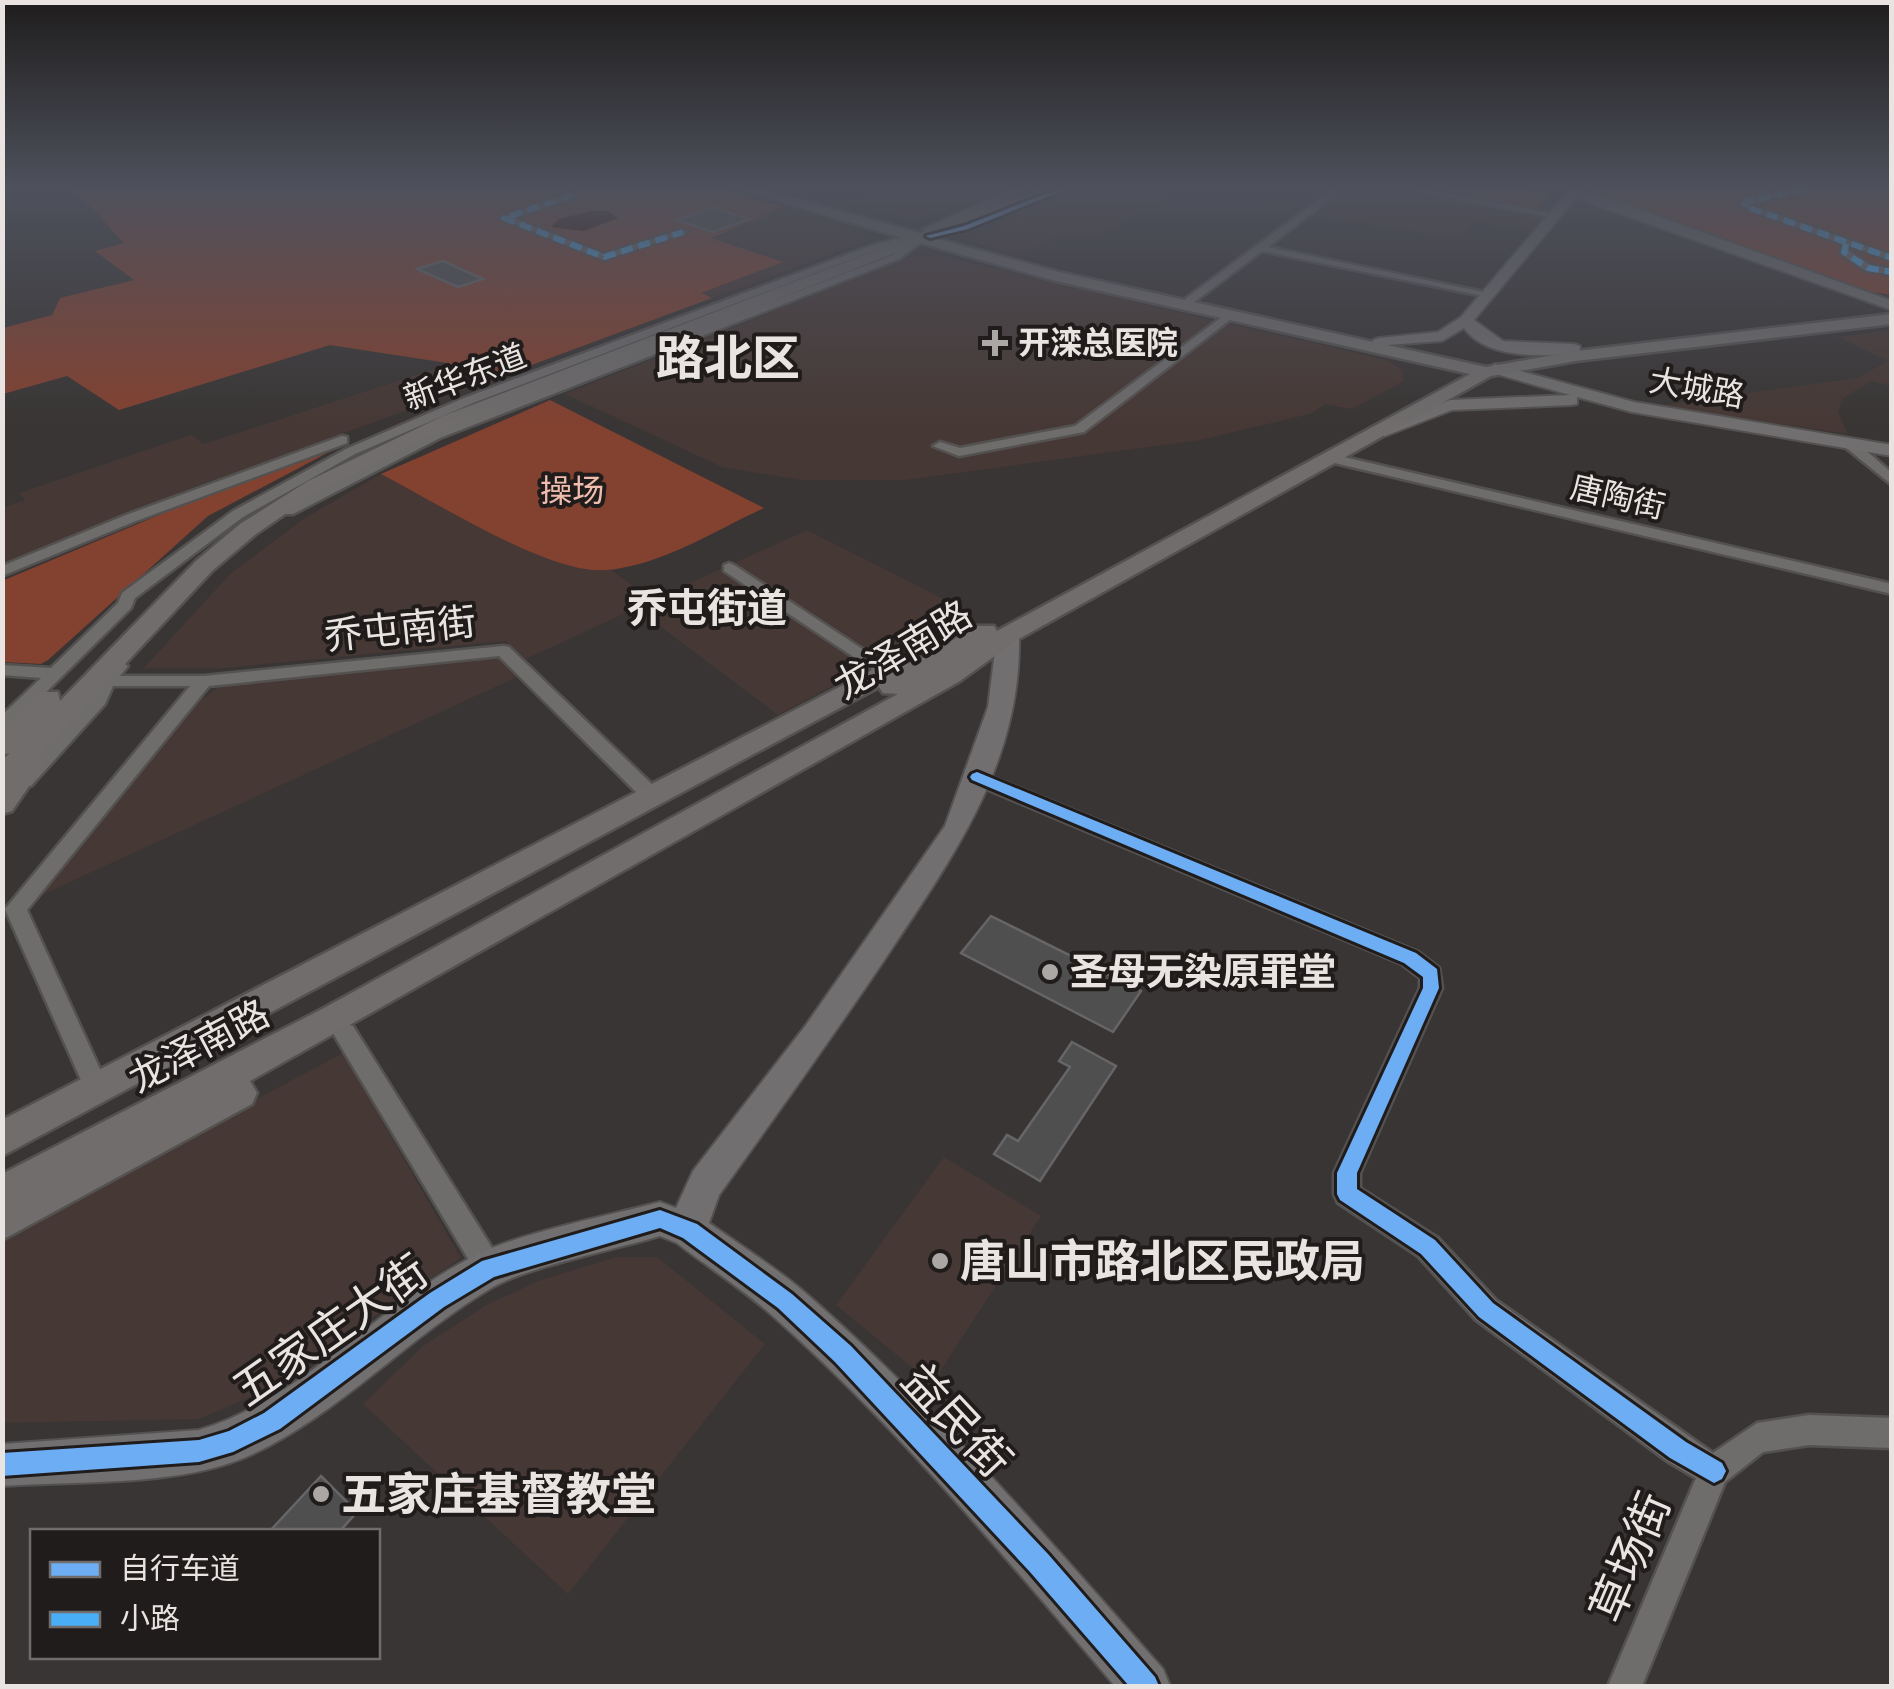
<svg xmlns="http://www.w3.org/2000/svg" width="1894" height="1689" font-family="'Titillium Web','Noto Sans SC',sans-serif">
  <style>
    .built { fill: #463834 }
    .green { fill: #834130 }
    .water { fill: #380e06 }
    .building { fill: #504f4f; stroke: #666567; stroke-width: 2.5 }
    .lines { fill: none; stroke-linecap: round; stroke-linejoin: round }
    .street-casing { stroke: #545251; stroke-width: 5 }
    .secondary-casing { stroke: #545251; stroke-width: 4 }
    .primary-casing { stroke: #545251; stroke-width: 5 }
    .street { fill: #6f6c6c; fill-rule: evenodd }
    .secondary { fill: #716f6f; fill-rule: evenodd }
    .primary { fill: #706d6c; fill-rule: evenodd }
    .quiet { stroke: #49aef6; stroke-width: 6; stroke-dasharray: 12 6; stroke-linecap: butt }
    .cycleway-casing { stroke: #201c1b; stroke-width: 6 }
    .cycleway { fill: #6dadf4; fill-rule: evenodd }
    .poi-dot { fill: #aba7a5; stroke: #201c1b; stroke-width: 4 }
    .labels { text-anchor: middle; stroke-width: 8; stroke-linejoin: round; paint-order: stroke }
    .far-poi-label { font-size: 32px; font-weight: bold; fill: #e9e4e2; stroke: #201c1b; text-anchor: start }
    .far-street-label { font-size: 32px; fill: #e9e4e2; stroke: #201c1b }
    .far-park-label { font-size: 32px; fill: #efbcae; stroke: #201c1b }
    .street-label { font-size: 38px; fill: #e9e4e2; stroke: #201c1b }
    .poi-label { font-size: 38px; font-weight: bold; fill: #e9e4e2; stroke: #201c1b; text-anchor: start }
    .far-district-label { font-size: 40px; font-weight: bold; fill: #e9e4e2; stroke: #201c1b }
    .near-poi-label { font-size: 45px; font-weight: bold; fill: #e9e4e2; stroke: #201c1b; text-anchor: start }
    .near-street-label { font-size: 45px; fill: #e9e4e2; stroke: #201c1b }
    .far-town-label { font-size: 48px; font-weight: bold; fill: #e9e4e2; stroke: #201c1b }
  </style>
  <rect width="100%" height="100%" fill="#393534"/>
  <!-- built -->
  <path class="built" d="M67 189H158L491 380 194 487 3 567 2 508 25 500 19 493 191 435 204 444 450 364 330 345 125 244 89 205Z
    M888 189H1005L914 220 843 204Z
    M1079 189H1179L1097 238 1055 239 1018 255 963 239Z
    M1346 189H1393L1546 216 1531 232 1475 222 1456 239 1312 215Z
    M783 207 864 230 865 242 712 298 699 294 781 262 709 237Z
    M939 255 1214 321 1078 427 947 451 955 456 1084 431 1226 323 1384 359 1403 370 1404 381 1352 409 1325 404 1310 414 1200 440 906 480H801L722 467 565 394 910 257Z
    M1891 330V386L1871 381 1842 399 1838 412 1848 434 1657 406 1857 378 1888 361 1838 337Z
    M550 400 764 508 659 557 612 571 654 600 725 567 874 664 778 715 636 608 526 659 505 641 224 668H144L231 573 305 518 381 474Z
    M807 530 971 613 878 662 728 566Z
    M499 658 519 676 35 898 195 704 222 685Z
    M343 1053 461 1258 262 1392 199 1419 3 1423 2 1235Z
    M944 1157 1041 1216 932 1384 836 1305Z
    M617 1257H657L765 1344 568 1594 363 1404 423 1346 488 1304 541 1280Z"/>
  <!-- green -->
  <path class="green" d="M67 189H724L783 207 711 238 783 262 701 293 712 298 491 380 448 363 330 345 119 410 67 376 3 394V328L52 315 60 298 134 280 95 251 124 243 89 205Z
    M1425 189H1517L1549 195 1536 208Z
    M1891 189V295L1872 292 1590 195 1586 190Z
    M550 400 764 508C714 531 662 565 607 570 551 576 434 501 381 474Z
    M329 452 208 516 48 660 41 664 3 662 2 581 204 496Z"/>
  <!-- water -->
  <path class="water" d="M591 211H607L618 218 584 231 551 227 559 219Z"/>
  <!-- building -->
  <path class="building" d="M713 208 749 219 713 232 676 220Z
    M443 261 483 279 458 287 417 269Z
    M991 916 1141 991 1113 1032 961 953Z
    M1072 1042 1116 1066 1040 1181 994 1154 1007 1135 1018 1141 1070 1067 1059 1061Z
    M321 1476 357 1512 339 1532H269Z"/>
  <g class="lines">
    <defs>
      <path id="street" d="M1013 189H1025L930 232 922 230Z
        M1056 189H1068L969 230 930 239 925 236 963 226Z
        M1333 189H1343L1268 247 1493 294 1488 297 1262 251 1193 303H1185V299Z
        M1403 189H1423L1561 215 1556 218Z
        M1792 189H1810L1749 205 1892 255V261L1849 246V251L1871 265 1892 269V275L1864 270 1841 254 1842 244 1740 206 1744 199Z
        M573 192 576 197 513 218 604 254 680 230 688 232 604 260 499 218Z
        M914 234 926 239 899 259 440 438 293 514H283V508L430 432 893 255 913 240 876 250 473 403 355 454 243 517 135 598 131 608 8 730 2 732V715L41 678 2 675V665L51 668 118 603 122 593 233 511 346 449 464 398 870 246Z
        M1226 314 1235 316 1084 432 959 456 933 446 940 442 960 448 1075 426Z
        M342 436 347 437V443L136 521 2 576V566L126 515Z
        M1845 441H1855L1892 473V485L1845 447Z
        M1331 454 1892 584V594L1326 461 1324 458Z
        M729 563 734 565 899 673 896 677H884L724 571V565Z
        M503 646 509 647 659 791 662 796 659 801H645L499 656 209 686 27 910 110 1091 107 1098 98 1102 89 1098 5 909 190 686H113L105 704 31 786H17L15 781 17 776 91 698 96 685 91 681 94 677C105 674 109 664 120 661L128 666 120 676H204Z
        M977 771 1418 952 1439 968 1442 988 1360 1173V1188L1438 1238 1496 1300 1713 1453 1757 1423 1809 1415 1892 1418V1448L1809 1445 1763 1452 1725 1482 1642 1686H1608L1696 1478 1667 1461 1476 1320 1418 1256 1338 1203 1334 1194V1173L1420 988V978L1402 964 970 782 968 777 970 772Z
        M345 1023 353 1026 499 1259 503 1268 499 1277 489 1281 479 1277 337 1040 333 1033 337 1026Z"/>
      <path id="secondary" d="M1570 189H1583L1892 301V310L1576 198 1474 320 1503 341 1574 344 1580 346V352C1546 358 1486 359 1464 328L1442 341 1373 346V340L1379 338 1438 332 1461 317Z
        M1495 364 1634 402 1892 445V456L1632 412 1577 397V404L1571 405 1452 410 1385 436 1370 432 1450 400 1570 395 1489 372 1487 369Z
        M1008 628 1019 635C1022 763 952 858 885 959 831 1039 775 1117 719 1195L709 1223C740 1245 773 1266 802 1290 930 1400 1051 1543 1163 1669L1170 1686H1115C1009 1562 896 1425 774 1317 744 1290 709 1268 677 1243L660 1236C617 1249 528 1267 493 1287 407 1337 326 1427 236 1461 169 1486 74 1481 2 1486V1444L199 1430C304 1399 379 1303 476 1255 523 1232 607 1216 660 1202L676 1208 693 1171 806 1025 945 826 988 707 997 635Z"/>
      <path id="primary" d="M738 189H759L919 233 1035 189H1053L934 238 1059 272 1486 367 1576 351 1892 314V324L1576 361 1491 376 1017 640 960 681 250 1081 257 1093 252 1104 2 1240V1174L324 1008 898 694 883 693 879 687 2 1156V1120L876 668 917 661 976 626H994L997 631 1470 374 1056 281 921 243 457 424 322 489 256 534 212 571 39 756 44 763 40 770 12 811 2 814V760L10 753 2 755V729L40 692H58L60 701 196 561 240 524 308 481 443 416 906 239Z"/>
    </defs>
    <!-- street casing -->
    <use href="#street" class="street-casing"/>
    <!-- secondary casing -->
    <use href="#secondary" class="secondary-casing"/>
    <!-- primary casing -->
    <use href="#primary" class="primary-casing"/>
    <!-- street -->
    <use href="#street" class="street"/>
    <!-- secondary -->
    <use href="#secondary" class="secondary"/>
    <!-- primary -->
    <use href="#primary" class="primary"/>
    <!-- quiet -->
    <path class="quiet" d="M1806 189 1747 201 1744 206 1892 258
      M573 195 504 218 604 257 683 232
      M1846 244 1844 252 1868 268 1892 272"/>
    <defs>
      <path id="cycleway" d="M1058 189H1067L968 229 930 238 926 236 964 226Z
        M977 772 1416 953 1437 969 1439 988 1357 1173V1189L1435 1240 1493 1303 1686 1442 1722 1463 1726 1471 1722 1479 1714 1483 1670 1458 1479 1317 1421 1254 1340 1200 1337 1194V1173L1423 988V977L1404 963 972 780 970 777 972 774Z
        M660 1210 697 1224 792 1294 851 1346 1048 1554 1155 1677 1159 1686H1129L1030 1572 835 1362 778 1308 683 1238 660 1228 494 1277 444 1307 280 1429 233 1452 199 1462 2 1476V1453L199 1440 229 1431 264 1413 430 1293 482 1261Z"/>
    </defs>
    <!-- cycleway casing -->
    <use href="#cycleway" class="cycleway-casing"/>
    <!-- cycleway -->
    <use href="#cycleway" class="cycleway"/>
  </g>
  <!-- sky -->
  <linearGradient id="sky" x2="0" y2="1"><stop stop-color="#1f1d1d"/><stop offset="0.44" stop-color="#4e515c"/><stop offset="1" stop-color="#4e515c" stop-opacity="0"/></linearGradient>
  <rect width="1894" height="426" fill="url(#sky)"/>
  <!-- markers -->
  <g class="poi-dot">
    <path d="M990 328h10v10h10v10h-10v10h-10v-10h-10v-10h10z"/>
    <circle cx="1050" cy="972" r="10"/>
    <circle cx="940" cy="1261" r="10"/>
    <circle cx="321" cy="1494" r="10"/>
  </g>
  <g class="labels">
    <!-- far-poi labels -->
    <g class="far-poi-label">
      <text x="1018" y="354">开滦总医院</text>
    </g>
    <!-- far-street labels -->
    <g class="far-street-label">
      <text transform="translate(465 377) rotate(-21)" y="11">新华东道</text>
      <text transform="translate(1697 388) rotate(10)" y="11">大城路</text>
      <text transform="translate(1618 497) rotate(13)" y="11">唐陶街</text>
    </g>
    <!-- far-park labels -->
    <g class="far-park-label">
      <text x="572" y="502">操场</text>
    </g>
    <!-- street labels -->
    <g class="street-label">
      <text transform="translate(400 629) rotate(-6)" y="13">乔屯南街</text>
      <text transform="translate(903 650) rotate(-31)" y="13">龙泽南路</text>
      <text transform="translate(199 1046) rotate(-28)" y="13">龙泽南路</text>
    </g>
    <!-- poi labels -->
    <g class="poi-label">
      <text x="1070" y="985">圣母无染原罪堂</text>
    </g>
    <!-- far-district labels -->
    <g class="far-district-label">
      <text x="707" y="622">乔屯街道</text>
    </g>
    <!-- near-poi labels -->
    <g class="near-poi-label">
      <text x="960" y="1277">唐山市路北区民政局</text>
      <text x="341" y="1510">五家庄基督教堂</text>
    </g>
    <!-- near-street labels -->
    <g class="near-street-label">
      <text transform="translate(330 1330) rotate(-35)" y="16">五家庄大街</text>
      <text transform="translate(957 1420) rotate(47)" y="16">益民街</text>
      <text transform="translate(1630 1557) rotate(-67)" y="16">草场街</text>
    </g>
    <!-- far-town labels -->
    <g class="far-town-label">
      <text x="728" y="375">路北区</text>
    </g>
  </g>
  <!-- border -->
  <rect width="1894" height="1689" fill="none" stroke="#e9e4e2" stroke-width="10"/>
  <!-- legend -->
  <rect x="30" y="1529" width="350" height="130" fill="#201c1b" stroke="#706c6b" stroke-width="2.5"/>
  <rect x="50" y="1562" width="50" height="15" fill="#6dadf4" stroke="#706c6b" stroke-width="2.5"/>
  <text x="120" y="1579" font-size="30" fill="#e9e4e2">自行车道</text>
  <rect x="50" y="1612" width="50" height="15" fill="#49aef6" stroke="#706c6b" stroke-width="2.5"/>
  <text x="120" y="1629" font-size="30" fill="#e9e4e2">小路</text>
</svg>
